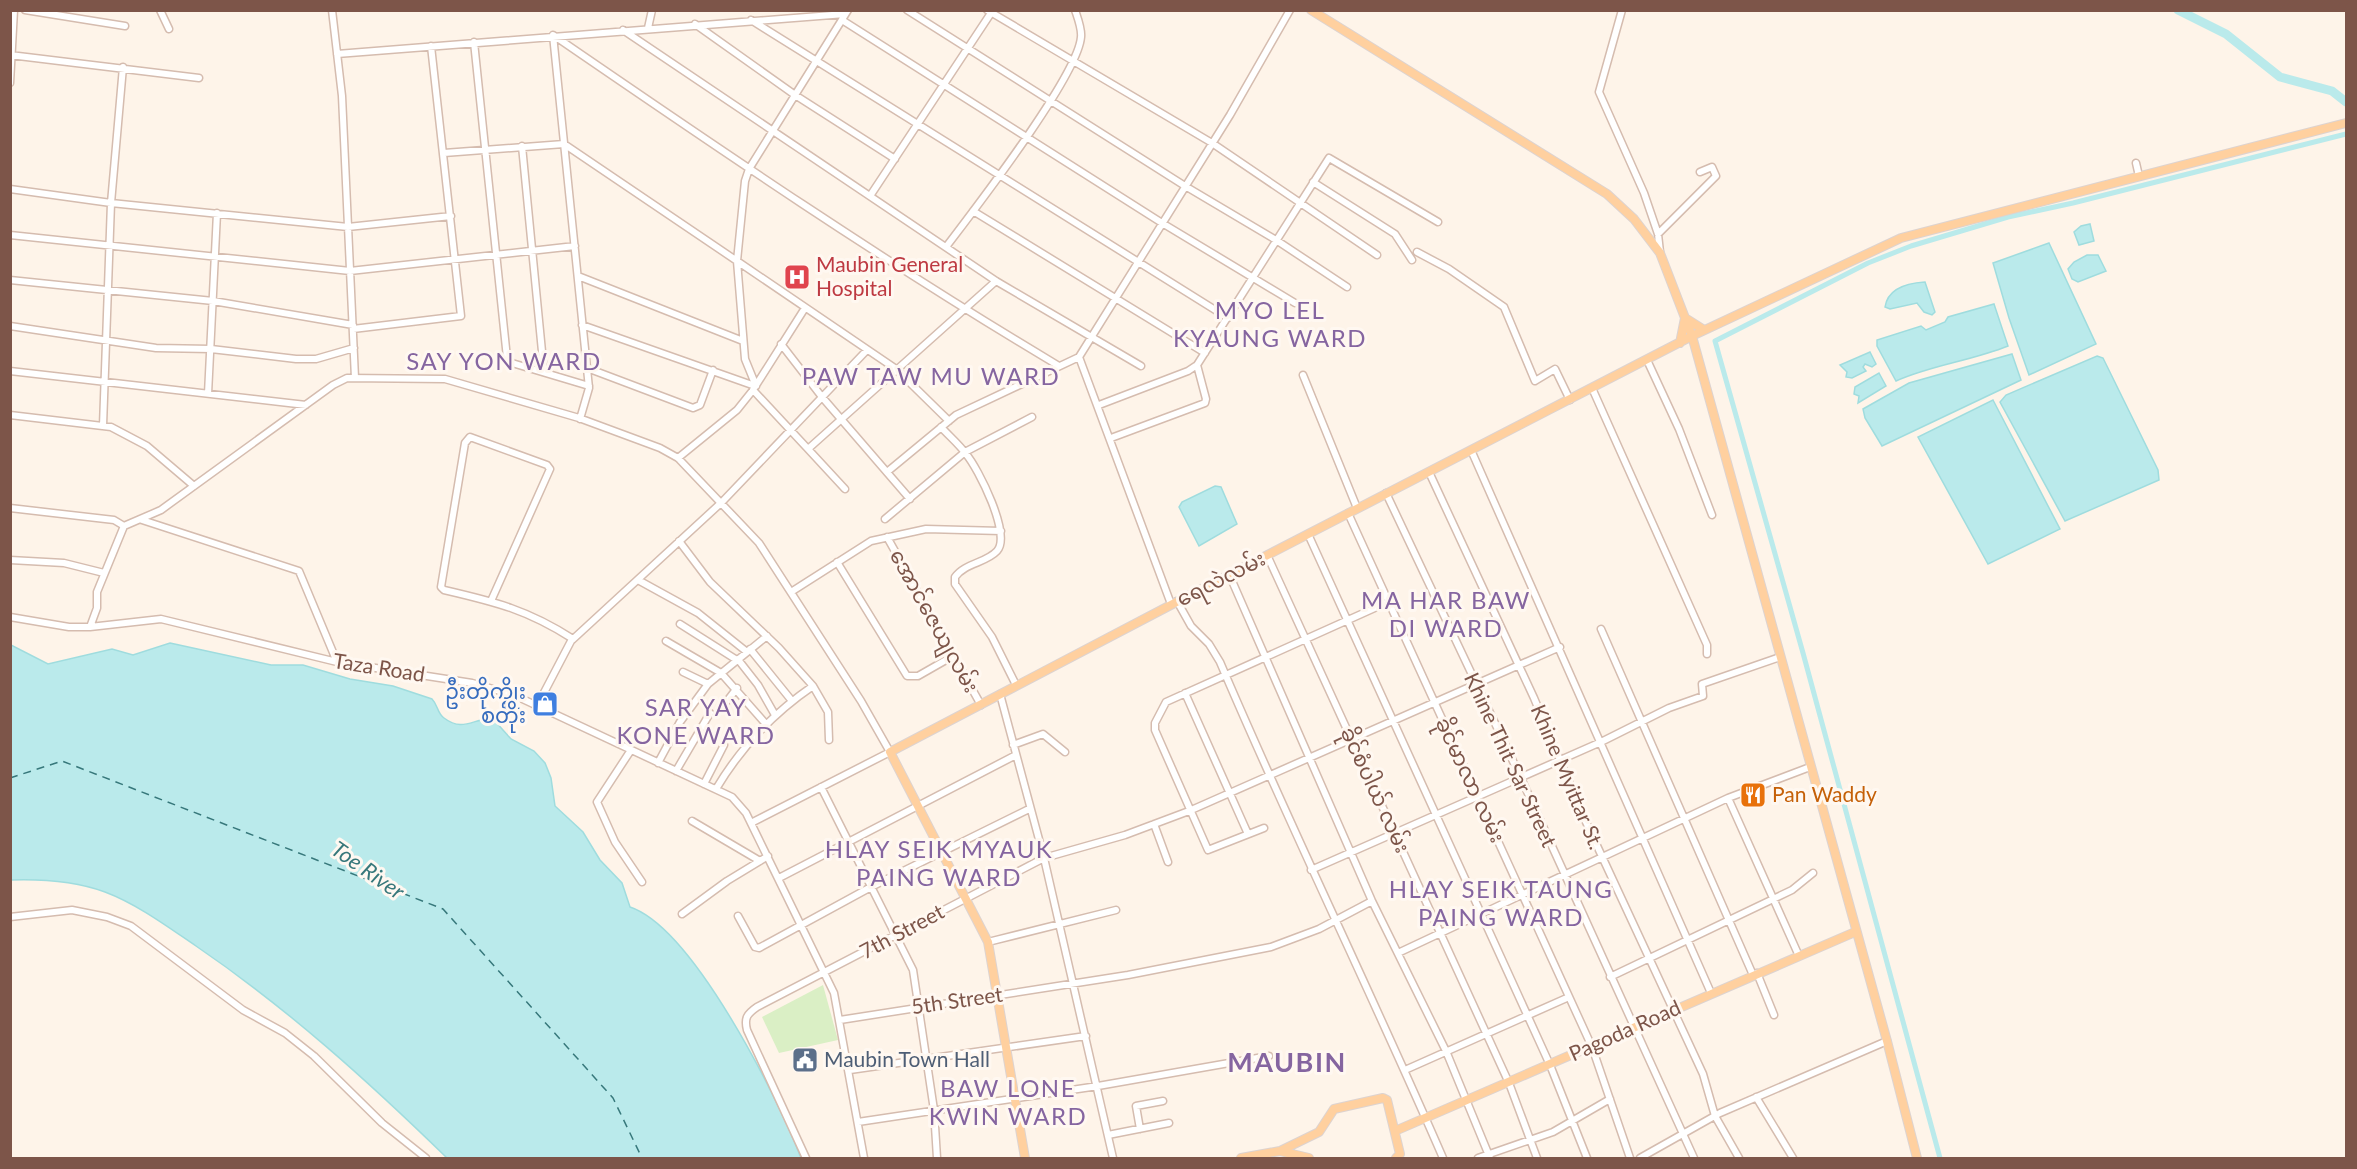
<svg xmlns="http://www.w3.org/2000/svg" width="2357" height="1169" font-family="Lato,'Noto Sans Myanmar',sans-serif">
  <style>
    .green { fill: #daefc5 }
    .water { fill: #baeaeb; stroke: #9fdcde; stroke-width: 1.5 }
    .lines { fill: none; stroke-linecap: round; stroke-linejoin: round }
    .canal { stroke: #baeaeb; stroke-width: 5 }
    .river { stroke: #baeaeb; stroke-width: 9 }
    .ferry { stroke: #37787b; stroke-width: 1.5; stroke-dasharray: 8 6; stroke-linecap: butt }
    .minor-casing { stroke: #d5bcaf; stroke-width: 9 }
    .major-casing { stroke: #ddd3d0; stroke-width: 10 }
    .minor { stroke: #fff; stroke-width: 6 }
    .major { stroke: #ffd09f; stroke-width: 8 }
    .labels { text-anchor: middle; stroke-width: 6; stroke-linejoin: round; paint-order: stroke }
    .health-label { font-size: 21px; fill: #be3a42; stroke: #fff8f1; text-anchor: start }
    .street-label { font-size: 21px; fill: #7d5549; stroke: #fff8f1 }
    .shop-label { font-size: 21px; fill: #366cbe; stroke: #fff8f1; text-anchor: end }
    .food-label { font-size: 21px; fill: #c56008; stroke: #fff8f1; text-anchor: start }
    .service-label { font-size: 21px; fill: #4e5e75; stroke: #fff8f1; text-anchor: start }
    .water-label { font-size: 22px; font-style: italic; fill: #37787b; stroke: #fff8f1 }
    .quarter-label { font-size: 24px; letter-spacing: 1.5px; fill: #8565a0; stroke: #fff8f1 }
    .district-label { font-size: 27px; font-weight: bold; letter-spacing: 1.5px; fill: #8565a0; stroke: #fff8f1 }
  </style>
  <rect width="100%" height="100%" fill="#fef4e9"/>
  <!-- green -->
  <path class="green" d="M823 985 838 1040 779 1053 762 1017Z"/>
  <!-- water -->
  <path class="water" d="M2090 224 2094 241 2079 245 2074 232 2081 226Z
    M2049 243 2096 344 2029 375 2009 318 1993 263Z
    M2087 255H2098L2106 271 2078 282 2072 279 2068 269 2074 262Z
    M1925 282 1935 312 1932 315 1924 312 1917 303 1890 309 1885 307C1888 287 1909 283 1925 282Z
    M1994 304 2008 346C1971 361 1931 365 1896 381L1877 346V340L1921 326 1926 330 1945 322 1948 317Z
    M1870 352 1876 364 1872 367 1865 364 1863 367 1866 371 1852 378 1846 377 1847 372 1840 365Z
    M2012 354 2021 380 1882 446 1865 418 1863 409 1909 383Z
    M2097 356 2103 358 2158 470 2159 480 2065 521 2000 402 2006 395Z
    M1879 373 1886 386 1858 403 1859 396 1854 394 1855 387Z
    M1993 400 2060 529 1988 564 1918 437Z
    M1215 486 1221 487 1237 524 1199 546 1179 507 1182 502Z
    M170 643 271 665H303L350 679 393 686 432 699C438 705 437 713 444 718 465 734 476 715 494 720L511 739 534 751 545 763 551 778 555 806 583 832 600 860 622 883 630 907C693 928 777 1096 801 1158H447C368 1081 287 1008 196 946 168 927 137 904 105 892 75 881 42 879 11 880V645L48 664 112 649 133 655Z"/>
  <g class="lines">
    <!-- canal -->
    <path class="canal" d="M1940 1158 1803 653 1715 341 1868 263 1911 246 2008 217 2073 203 2346 134"/>
    <!-- river -->
    <path class="river" d="M2178 10 2226 34 2280 77 2332 91 2346 102"/>
    <!-- ferry -->
    <path class="ferry" d="M10 778 62 761 443 909 613 1098 642 1158"/>
    <defs>
      <path id="minor" d="M25 10 125 26
        M160 10 169 29
        M332 10 342 96 355 378
        M848 10 749 169 745 181 737 261 896 369 949 421
        M907 10 1185 186 1276 240 1347 287
        M987 10 1212 143 1377 255
        M1622 10 1599 92 1644 193 1658 234 1660 252
        M751 20 1228 318
        M842 20 1162 223 1295 303
        M695 24 795 95 895 159
        M648 28 652 10
        M623 30 996 281 1141 366
        M474 42 507 358 512 363 589 386
        M337 54 845 14
        M10 55 199 78
        M10 83 14 10
        M522 146 544 372
        M444 153 564 144 737 261 745 359 756 386
        M2136 163 2139 176
        M1313 182 1395 234 1412 260
        M10 189 111 203 348 227 451 216
        M870 196 991 13
        M973 211 1205 353
        M1658 234 1716 176 1712 167 1700 172
        M10 235 350 271 575 246
        M946 247C974 210 1078 76 1081 37 1082 29 1078 19 1075 10
        M1417 252 1449 269 1504 307 1535 381 1555 369 1570 400
        M578 276 743 341
        M10 280 213 301 353 325
        M582 325 755 386
        M10 326 156 348 211 349 296 359H316L354 348
        M353 329 461 316 431 46
        M781 344 822 397 910 499
        M1079 357 1171 604
        M1647 360 1679 429 1712 515
        M587 368 693 408 700 405 713 370
        M10 371 306 405
        M1303 375 1357 508
        M1592 388 1707 645V654
        M753 390 808 449 996 281
        M208 394 217 213
        M1099 405 1188 371 1197 365 1329 158 1438 222
        M10 415 111 427 147 446 194 486
        M580 419 589 388 553 35C719 149 886 263 1059 366
        M103 426 111 203 123 67
        M941 427C949 436 959 444 966 454 978 468 1012 535 997 551 986 563 965 563 955 577V584L992 637 1016 685
        M1111 438 1205 403 1206 399 1197 365
        M808 449 845 489
        M1471 450 1711 993
        M678 458 737 410 753 390 805 308
        M887 472 956 415 1079 357 1230 115 1290 10
        M1429 472 1534 698 1586 822 1703 1074 1715 1116 1739 1158
        M1386 493 1520 776 1694 1158
        M10 508 114 520 124 526 161 510 333 385 347 378 445 379 579 418 660 448 678 458 759 543 861 701 890 752 751 823
        M1348 513 1592 1047 1630 1158
        M885 519 965 452 1032 417
        M142 520 299 571 337 662
        M1308 534 1550 1065 1587 1158
        M887 537 981 705
        M679 541 710 582 779 648 813 686 828 712 829 740
        M1267 555 1509 1083 1537 1158
        M10 560 64 563 104 573
        M837 562 907 676H918L953 656
        M1229 574 1372 901 1446 1051 1490 1158
        M638 580 698 613 747 652
        M791 592 871 541 926 529 1001 531
        M491 601 550 469 547 465 470 437 465 443 441 587 444 590C496 602 528 610 573 639
        M1177 601 1191 626 1209 644 1220 662C1291 829 1371 992 1443 1158
        M10 617 69 627H90L161 619 337 662 472 683 514 695 732 797 746 813 834 993 864 1158
        M680 624 740 662 758 685 775 715
        M90 627 97 608V592L124 526
        M1601 629 1753 975
        M666 641 721 673 765 723
        M750 649 792 701
        M683 672 708 684
        M1185 693 1248 834
        M1000 694 1044 858 1113 1158
        M537 706 571 641 722 502 867 350
        M721 709 737 688
        M1013 745 1043 734 1065 752
        M631 750 597 802 615 842 642 882
        M658 763 680 722 708 684 767 636
        M676 771 710 713
        M704 784 724 745
        M821 787 913 970 934 1110 937 1158
        M716 789C741 747 772 714 813 686
        M1728 798 1799 956
        M692 821 760 861
        M1154 824 1168 862
        M1264 828 1208 850 1155 730V723L1166 702 1388 602
        M1311 870 1601 742 1669 708 1703 696 1702 684 1780 657
        M779 878 1016 755
        M682 914 727 881 768 856
        M738 916 755 947 759 948 871 887 1029 809
        M10 917 72 910 107 917 131 926 243 1010 285 1033 314 1056 382 1123 426 1158
        M988 942 1116 910
        M1398 953 1728 798 1810 767
        M1757 973 1774 1015
        M1610 977 1792 890 1813 873
        M840 1020 1128 975 1271 947 1319 929 1372 901
        M850 1070 1086 1036
        M1405 1070 1569 997
        M1756 1097 1793 1158
        M858 1122 1098 1086 1269 1056
        M1140 1129 1136 1106 1163 1101
        M1108 1135 1169 1123
        M806 1158 747 1030C744 1018 747 1014 757 1007L1044 858 1125 835 1189 811 1560 647
        M1478 1158 1553 1132 1610 1099
        M1640 1158 1720 1113 1887 1041"/>
      <path id="major" d="M1311 10 1607 194 1634 219 1660 253 1692 336 1887 1041 1917 1158
        M1680 343 1685 318 1704 330
        M1395 1131 1855 932
        M1280 1151 1309 1158
        M1025 1158 988 942 890 752 1188 596 1692 336 1901 238 2346 123
        M1241 1158 1280 1151 1319 1132 1334 1109 1383 1098 1387 1100 1400 1154 1396 1158"/>
    </defs>
    <!-- minor casing -->
    <use href="#minor" class="minor-casing"/>
    <!-- major casing -->
    <use href="#major" class="major-casing"/>
    <!-- minor -->
    <use href="#minor" class="minor"/>
    <!-- major -->
    <use href="#major" class="major"/>
  </g>
  <!-- icons -->
  <defs>
    <symbol id="hospital-square" viewBox="-11 -11 22 22"><rect x="-9" y="-9" width="18" height="18" rx="4" fill="#e0444e" stroke="#fff8f1"/><path d="M-5-5h3v3.5h4V-5h3V5h-3V1.5h-4V5h-3Z" fill="#fff"/></symbol>
    <symbol id="shop-square" viewBox="-11 -11 22 22"><rect x="-9" y="-9" width="18" height="18" rx="4" fill="#3f7fe0" stroke="#fff8f1"/><path d="M-5-2.5h2.3a2.7 3.5 0 0 1 5.4 0H5L5.5 6h-11ZM-1.5-2.5h3a1.5 2.3 0 0 0-3 0Z" fill="#fff"/></symbol>
    <symbol id="restaurant-square" viewBox="-11 -11 22 22"><rect x="-9" y="-9" width="18" height="18" rx="4" fill="#e8710a" stroke="#fff8f1"/><path d="M-5-6h1v4h1v-4h1v4h1v-4h1v5L-1.5 .5V6h-2V.5L-5-1ZM5-6V6H3V1.5H1.5Q1.5-4 5-6Z" fill="#fff"/></symbol>
    <symbol id="civic-square" viewBox="-11 -11 22 22"><rect x="-9" y="-9" width="18" height="18" rx="4" fill="#5c6f8a" stroke="#fff8f1"/><path d="M-.6-6.5H3V-4.5H.6V-3L4-1V1h2V6H-6V1h2V-1L-.6-3ZM-1.2 2.5V6h2.4V2.5Z" fill="#fff"/></symbol>
  </defs>
  <g fill-rule="evenodd">
    <use href="#hospital-square" x="782" y="262" width="30" height="30"/>
    <use href="#shop-square" x="530" y="689" width="30" height="30"/>
    <use href="#restaurant-square" x="1738" y="780" width="30" height="30"/>
    <use href="#civic-square" x="790" y="1045" width="30" height="30"/>
  </g>
  <g class="labels">
    <!-- health labels -->
    <g class="health-label">
      <text x="816" y="272">Maubin General<tspan x="816" dy="24">Hospital</tspan></text>
    </g>
    <!-- street labels -->
    <g class="street-label">
      <text transform="translate(1221 579) rotate(-27)" y="7">ရေလဲလမ်း</text>
      <text transform="translate(934 621) rotate(61)" y="7">အောင်ဇေယျလမ်း</text>
      <text transform="translate(379 668) rotate(9)" y="7">Taza Road</text>
      <text transform="translate(1510 760) rotate(65)" y="7">Khine Thit Sar Street</text>
      <text transform="translate(1567 777) rotate(67)" y="7">Khine Myittar St.</text>
      <text transform="translate(1470 780) rotate(65)" y="7">ခိုင်မာလာ လမ်း</text>
      <text transform="translate(1375 790) rotate(65)" y="7">ခိုင်စံပါယ် လမ်း</text>
      <text transform="translate(902 932) rotate(-28)" y="7">7th Street</text>
      <text transform="translate(957 1001) rotate(-8)" y="7">5th Street</text>
      <text transform="translate(1625 1031) rotate(-24)" y="7">Pagoda Road</text>
    </g>
    <!-- shop labels -->
    <g class="shop-label">
      <text x="526" y="699">ဦးတိုက္စိုး<tspan x="526" dy="24">စတိုး</tspan></text>
    </g>
    <!-- food labels -->
    <g class="food-label">
      <text x="1772" y="802">Pan Waddy</text>
    </g>
    <!-- service labels -->
    <g class="service-label">
      <text x="824" y="1067">Maubin Town Hall</text>
    </g>
    <!-- water labels -->
    <g class="water-label">
      <text transform="translate(368 870) rotate(35)" y="8">Toe River</text>
    </g>
    <!-- quarter labels -->
    <g class="quarter-label">
      <text x="1270" y="319">MYO LEL<tspan x="1270" dy="28">KYAUNG WARD</tspan></text>
      <text x="504" y="370">SAY YON WARD</text>
      <text x="931" y="385">PAW TAW MU WARD</text>
      <text x="1446" y="609">MA HAR BAW<tspan x="1446" dy="28">DI WARD</tspan></text>
      <text x="696" y="716">SAR YAY<tspan x="696" dy="28">KONE WARD</tspan></text>
      <text x="939" y="858">HLAY SEIK MYAUK<tspan x="939" dy="28">PAING WARD</tspan></text>
      <text x="1501" y="898">HLAY SEIK TAUNG<tspan x="1501" dy="28">PAING WARD</tspan></text>
      <text x="1008" y="1097">BAW LONE<tspan x="1008" dy="28">KWIN WARD</tspan></text>
    </g>
    <!-- district labels -->
    <g class="district-label">
      <text x="1287" y="1072">MAUBIN</text>
    </g>
  </g>
  <!-- border -->
  <rect width="2357" height="1169" fill="none" stroke="#7d5549" stroke-width="24"/>
</svg>
